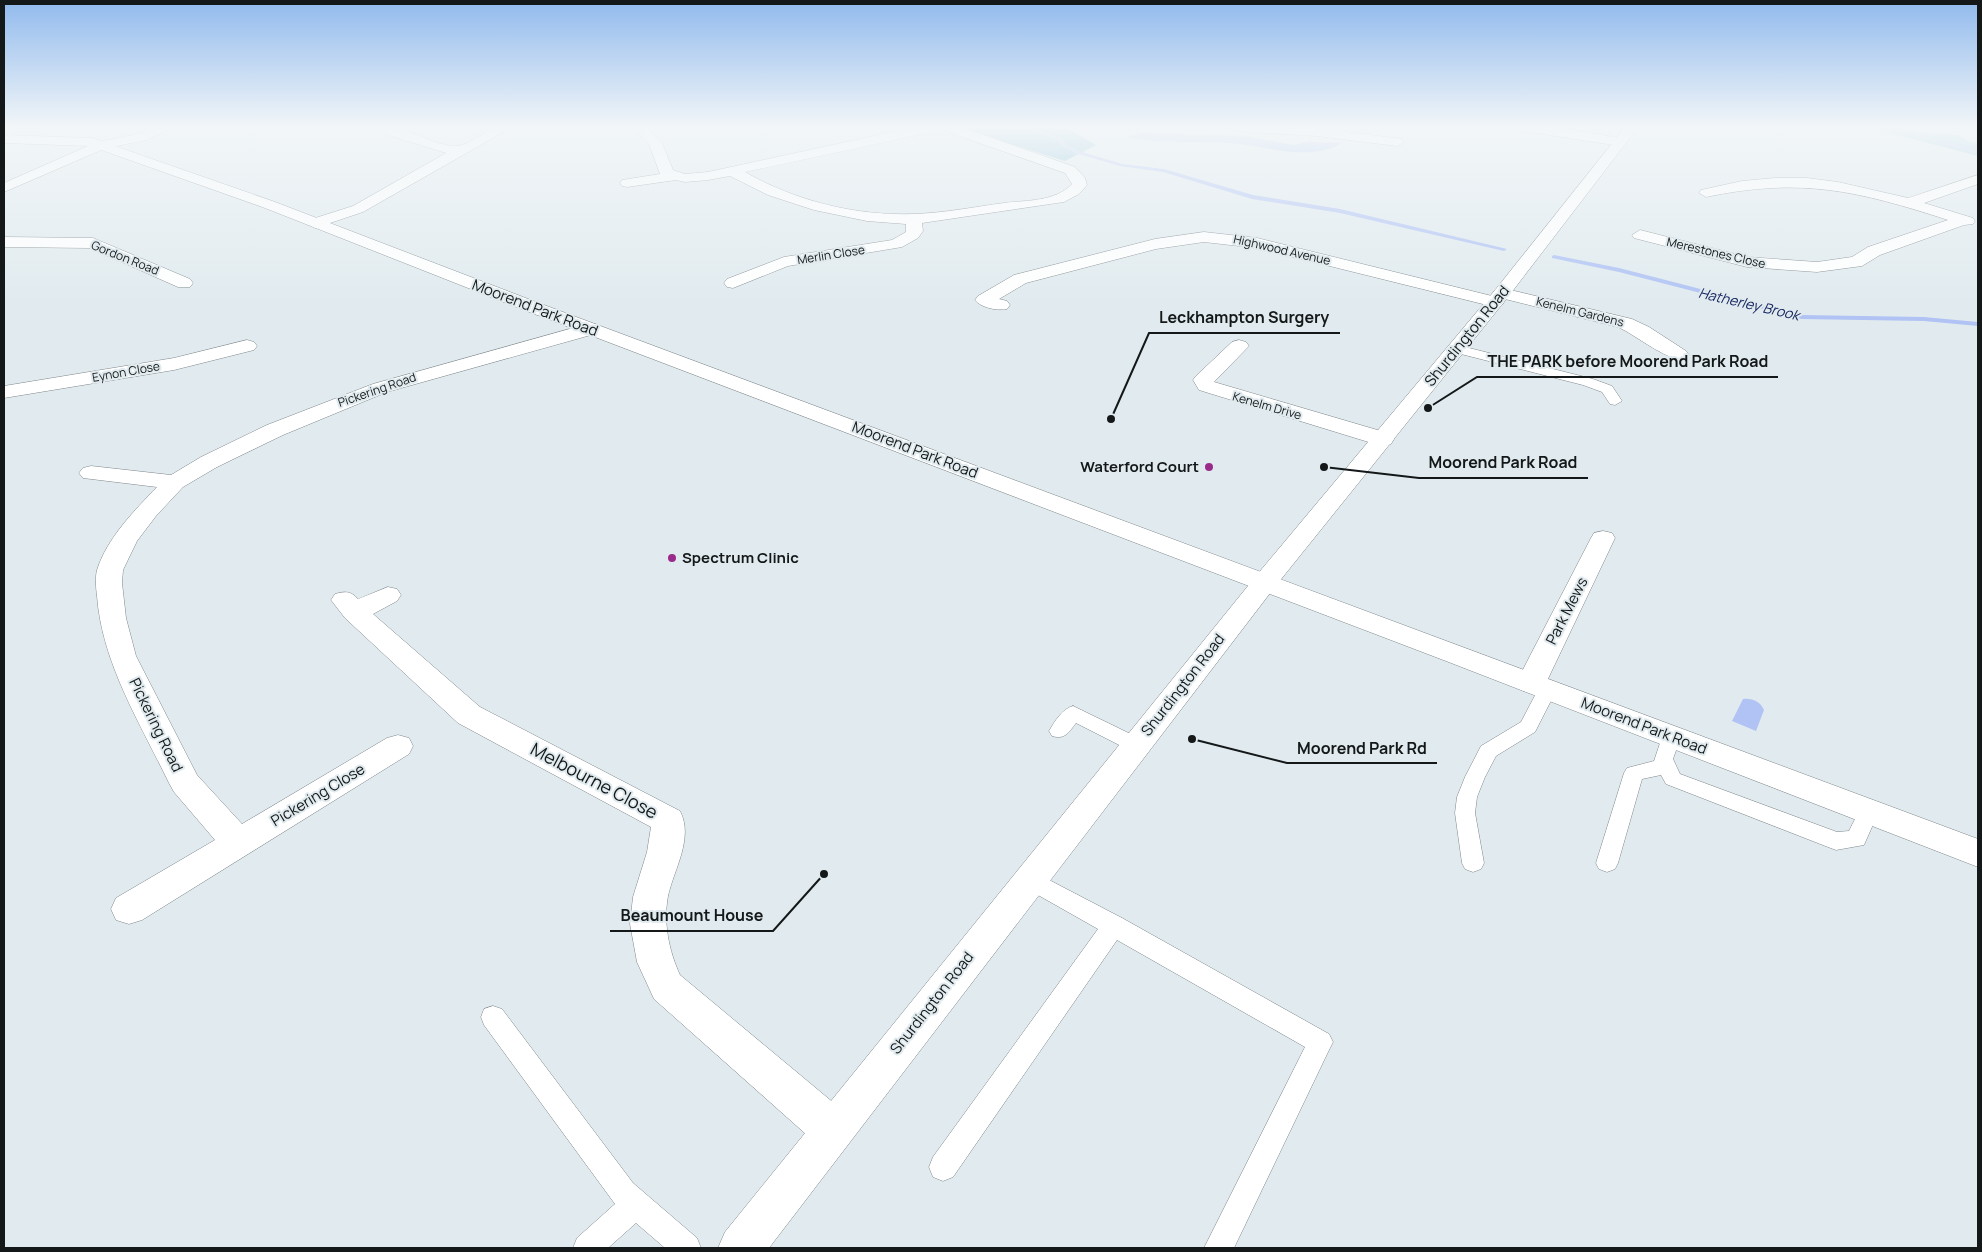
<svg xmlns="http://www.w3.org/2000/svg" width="1982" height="1252" font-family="Manrope,sans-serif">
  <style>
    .green { fill: #94cbdf }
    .forest { fill: #80bfd6 }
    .water { fill: #b0c3f4 }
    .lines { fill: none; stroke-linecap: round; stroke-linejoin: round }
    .stream { fill: #b0c3f4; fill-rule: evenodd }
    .lane-casing { stroke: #7f878b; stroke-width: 1 }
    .street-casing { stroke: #7f878b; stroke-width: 1 }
    .secondary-casing { stroke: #7f878b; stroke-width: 1 }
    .primary-casing { stroke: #7f878b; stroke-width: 1 }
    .lane { fill: #fff; fill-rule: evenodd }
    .street { fill: #fff; fill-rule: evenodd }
    .secondary { fill: #fff; fill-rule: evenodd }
    .primary { fill: #fff; fill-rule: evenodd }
    .poi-dot { fill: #9a2b8a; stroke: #e1ebef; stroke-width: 2 }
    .labels { text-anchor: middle; stroke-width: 4; stroke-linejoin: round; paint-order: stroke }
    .far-street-label { font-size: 12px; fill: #141819; stroke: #e1ebef }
    .far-water-label { font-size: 14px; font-style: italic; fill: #182861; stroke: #e1ebef }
    .street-label { font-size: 15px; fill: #141819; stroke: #e1ebef }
    .poi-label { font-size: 15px; font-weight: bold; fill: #141819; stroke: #e1ebef; text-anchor: end }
    .near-street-label { font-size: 18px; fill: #141819; stroke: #e1ebef }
    .leader { fill: none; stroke: #141819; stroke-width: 2 }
    .callout-dot { fill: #141819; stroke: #e1ebef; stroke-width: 2 }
    .callout-label { font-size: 16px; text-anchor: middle; font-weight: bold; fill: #141819; stroke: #e1ebef; stroke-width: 4; stroke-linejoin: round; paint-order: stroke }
  </style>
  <rect width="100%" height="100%" fill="#e1ebef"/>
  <!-- green -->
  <path class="green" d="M1863 126H1888L1921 133 1958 135 1969 142 1978 143V156Z"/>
  <!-- forest -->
  <path class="forest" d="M952 126H1063L1096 145 1065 161Z"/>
  <!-- water -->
  <path class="water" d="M1141 133 1245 136 1294 145 1309 142 1342 143C1309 163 1264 145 1229 143 1194 140 1160 145 1126 137Z
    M1743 699C1752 698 1760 701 1764 710L1756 731 1732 721Z"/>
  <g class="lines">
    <!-- stream -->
    <path class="stream" d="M1020 126H1028L1061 138 1066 144 1079 151 1122 164 1164 169 1253 195 1340 209 1507 249 1504 251 1340 213 1252 199 1163 172 1120 166 1075 153 1062 146 1057 140Z
      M1875 126H1884L1978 151V153Z
      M1554 255 1619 268 1801 315 1924 317 1978 322V326L1924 321 1801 319 1619 272 1552 258V256Z"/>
    <defs>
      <path id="lane" d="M1457 345 1593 379 1612 386 1622 401 1615 405 1610 404 1602 392 1583 385 1453 352 1451 349 1453 346Z
        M1548 682 1555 684 1557 689 1535 732 1496 756 1485 777 1477 797 1475 813 1484 863 1481 869 1473 872 1465 869 1462 863 1455 813 1457 797 1465 777 1481 746 1521 722 1541 684Z
        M1073 706 1143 740 1146 745 1143 750 1136 752 1129 750 1076 723C1069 732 1065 740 1052 736L1049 731C1055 721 1062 709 1073 706Z
        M1671 729 1678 731 1681 736 1673 759 1680 774 1837 832 1849 831 1862 805 1869 803 1876 805 1879 811 1864 845 1836 850 1828 847 1666 784 1661 775 1642 779 1618 863 1615 869 1607 872 1599 869 1596 863 1624 773 1627 768 1654 761 1664 731Z
        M1030 870 1122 918 1329 1034 1333 1042 1329 1050 1234 1248H1204L1305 1047 1117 940 953 1177 943 1181 933 1177 929 1167 933 1157 1098 929 1022 886 1019 879 1022 872Z
        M493 1006 502 1009 633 1183 697 1238 701 1248H665L636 1223 608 1248H573L577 1238 615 1204 484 1025 481 1017 484 1009Z"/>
      <path id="street" d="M4 126H15L4 133Z
        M158 126H177L147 140 106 148 4 192V183L97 142 139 134Z
        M497 126H514L363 212 315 228 307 223 309 220 353 206 446 153 385 134 383 131 385 128C403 124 436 148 458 146 467 145 487 131 497 126Z
        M632 126H646L662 143 673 170 685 174 708 172 920 126H958L1075 167 1085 178 1087 185 1079 194 1064 202 922 223 923 231 918 238 902 247 788 266 733 288 727 287 724 283 727 279 784 257 892 240 906 232V224L867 221 814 210 768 195 730 176 708 180 685 182 676 180 627 187 622 186 620 183 622 180 660 174 649 144ZM942 130 1065 173 1072 184C1055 202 1027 200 1004 203 974 207 944 213 913 214 856 216 795 201 745 172Z
        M1298 126 1402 139 1404 142 1397 146 1317 136 1236 131 1230 127Z
        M1511 126H1545L1620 138 1627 142 1620 146 1517 130Z
        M1978 175V184L1924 203 1973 218 1975 221 1973 224 1964 225 1880 255 1862 266 1817 272 1747 267 1634 238 1632 235 1640 230 1747 257 1817 262 1852 257 1868 247 1948 220C1858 191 1801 177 1706 197L1699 193 1701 190 1742 181 1775 178H1807L1838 182 1908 198Z
        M1204 232 1257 238 1496 297 1493 293 1496 289 1502 288 1632 319 1649 327 1686 351 1689 355 1686 359C1669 363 1636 335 1618 327L1501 298 1504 302 1501 306 1495 307 1257 248 1204 242 1156 249 1026 283 999 299 1007 301 1010 305 1007 309C998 311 981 308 975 300L978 296 1014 275 1155 239Z
        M4 237 93 238 190 279 193 283 190 287H178L90 248 4 247Z
        M591 323 598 325 600 329 598 333 387 392 283 435 217 467 183 487 156 516 137 541 123 570 122 583 126 618 136 656 197 775 242 824 387 738 398 735 409 738 413 746 409 754 142 920 129 924 116 920 111 909 116 898 215 840 174 792 169 783C140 723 102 663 97 596 96 588 95 578 97 570 107 538 135 510 157 487L83 478 79 473 83 468 91 466 171 475 201 457 267 425 373 384Z
        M247 340 254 342 257 346 254 350 174 370 4 398V386L174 358Z
        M1239 340 1246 342 1249 346 1214 382 1391 434 1394 439 1391 444 1383 446 1375 444 1199 390 1193 380 1196 376 1232 342Z
        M1603 531 1612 533 1615 538 1546 683 1541 690 1531 693 1521 690 1516 683 1591 538 1594 533Z
        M388 587 397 589 401 595 397 601 373 614 480 707 680 811C694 838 674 869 668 896 663 923 669 951 680 975L847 1114 853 1129 847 1144 832 1150 817 1144 654 999 637 962 630 924 633 897 647 852 651 827 458 723 345 618 331 600 335 594C345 591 351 591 358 599Z"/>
      <path id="secondary" d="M4 135 92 138 275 202 536 302 1978 839V867L1446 661 524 310 265 208 90 146 4 143Z"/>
      <path id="primary" d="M1626 126H1639L1508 297 1274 588 769 1248H718L725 1232 1256 576 1496 289Z"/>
    </defs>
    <!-- lane casing -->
    <use href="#lane" class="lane-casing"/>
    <!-- street casing -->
    <use href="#street" class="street-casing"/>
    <!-- secondary casing -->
    <use href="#secondary" class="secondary-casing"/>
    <!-- primary casing -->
    <use href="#primary" class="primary-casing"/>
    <!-- lane -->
    <use href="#lane" class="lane"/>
    <!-- street -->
    <use href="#street" class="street"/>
    <!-- secondary -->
    <use href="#secondary" class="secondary"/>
    <!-- primary -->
    <use href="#primary" class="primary"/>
  </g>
  <!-- sky -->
  <linearGradient id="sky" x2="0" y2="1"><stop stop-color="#91baed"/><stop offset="0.42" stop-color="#f2f6f8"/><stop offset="1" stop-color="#f2f6f8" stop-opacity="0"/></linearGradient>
  <rect width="1982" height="302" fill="url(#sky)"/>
  <!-- markers -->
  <g class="poi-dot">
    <circle cx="1209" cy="467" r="5"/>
    <circle cx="672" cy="558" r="5"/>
  </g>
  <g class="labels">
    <!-- far-street labels -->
    <g class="far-street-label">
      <text transform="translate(1282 250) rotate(13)" y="4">Highwood Avenue</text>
      <text transform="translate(1716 253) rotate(13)" y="4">Merestones Close</text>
      <text transform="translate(831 255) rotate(-9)" y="4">Merlin Close</text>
      <text transform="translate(125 258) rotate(22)" y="4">Gordon Road</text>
      <text transform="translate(1580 312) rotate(14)" y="4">Kenelm Gardens</text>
      <text transform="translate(126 372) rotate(-10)" y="4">Eynon Close</text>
      <text transform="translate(377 390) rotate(-19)" y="4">Pickering Road</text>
      <text transform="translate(1267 406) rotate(16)" y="4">Kenelm Drive</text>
    </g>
    <!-- far-water labels -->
    <g class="far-water-label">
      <text transform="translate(1749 304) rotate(13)" y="5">Hatherley Brook</text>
    </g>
    <!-- street labels -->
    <g class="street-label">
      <text transform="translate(535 308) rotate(21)" y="5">Moorend Park Road</text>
      <text transform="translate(1467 336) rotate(-51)" y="5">Shurdington Road</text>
      <text transform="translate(915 450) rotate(21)" y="5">Moorend Park Road</text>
      <text transform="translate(1567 611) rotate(-63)" y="5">Park Mews</text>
      <text transform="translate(1183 685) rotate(-52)" y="5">Shurdington Road</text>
      <text transform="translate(156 725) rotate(64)" y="5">Pickering Road</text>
      <text transform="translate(1644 726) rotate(21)" y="5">Moorend Park Road</text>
      <text transform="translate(318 795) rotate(-31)" y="5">Pickering Close</text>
      <text transform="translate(932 1003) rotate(-52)" y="5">Shurdington Road</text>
    </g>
    <!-- poi labels -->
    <g class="poi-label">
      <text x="1199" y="472">Waterford Court</text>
      <text x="682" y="563" text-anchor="start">Spectrum Clinic</text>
    </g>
    <!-- near-street labels -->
    <g class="near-street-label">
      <text transform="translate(594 781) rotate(28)" y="6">Melbourne Close</text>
    </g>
  </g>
  <!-- callouts -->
  <path class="leader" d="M1111 419L1149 333H1340M1428 408L1477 377H1778M1324 467L1419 478H1588M1192 739L1287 763H1437M824 874L773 931H610"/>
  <g class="callout-dot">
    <circle cx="1111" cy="419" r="5"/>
    <circle cx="1428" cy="408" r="5"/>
    <circle cx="1324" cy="467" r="5"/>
    <circle cx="1192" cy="739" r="5"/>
    <circle cx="824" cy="874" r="5"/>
  </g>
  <g class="callout-label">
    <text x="1244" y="323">Leckhampton Surgery</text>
    <text x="1628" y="367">THE PARK before Moorend Park Road</text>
    <text x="1503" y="468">Moorend Park Road</text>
    <text x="1362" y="754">Moorend Park Rd</text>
    <text x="692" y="921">Beaumount House</text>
  </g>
  <!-- border -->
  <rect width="1982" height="1252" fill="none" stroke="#141819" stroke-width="10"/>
</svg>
